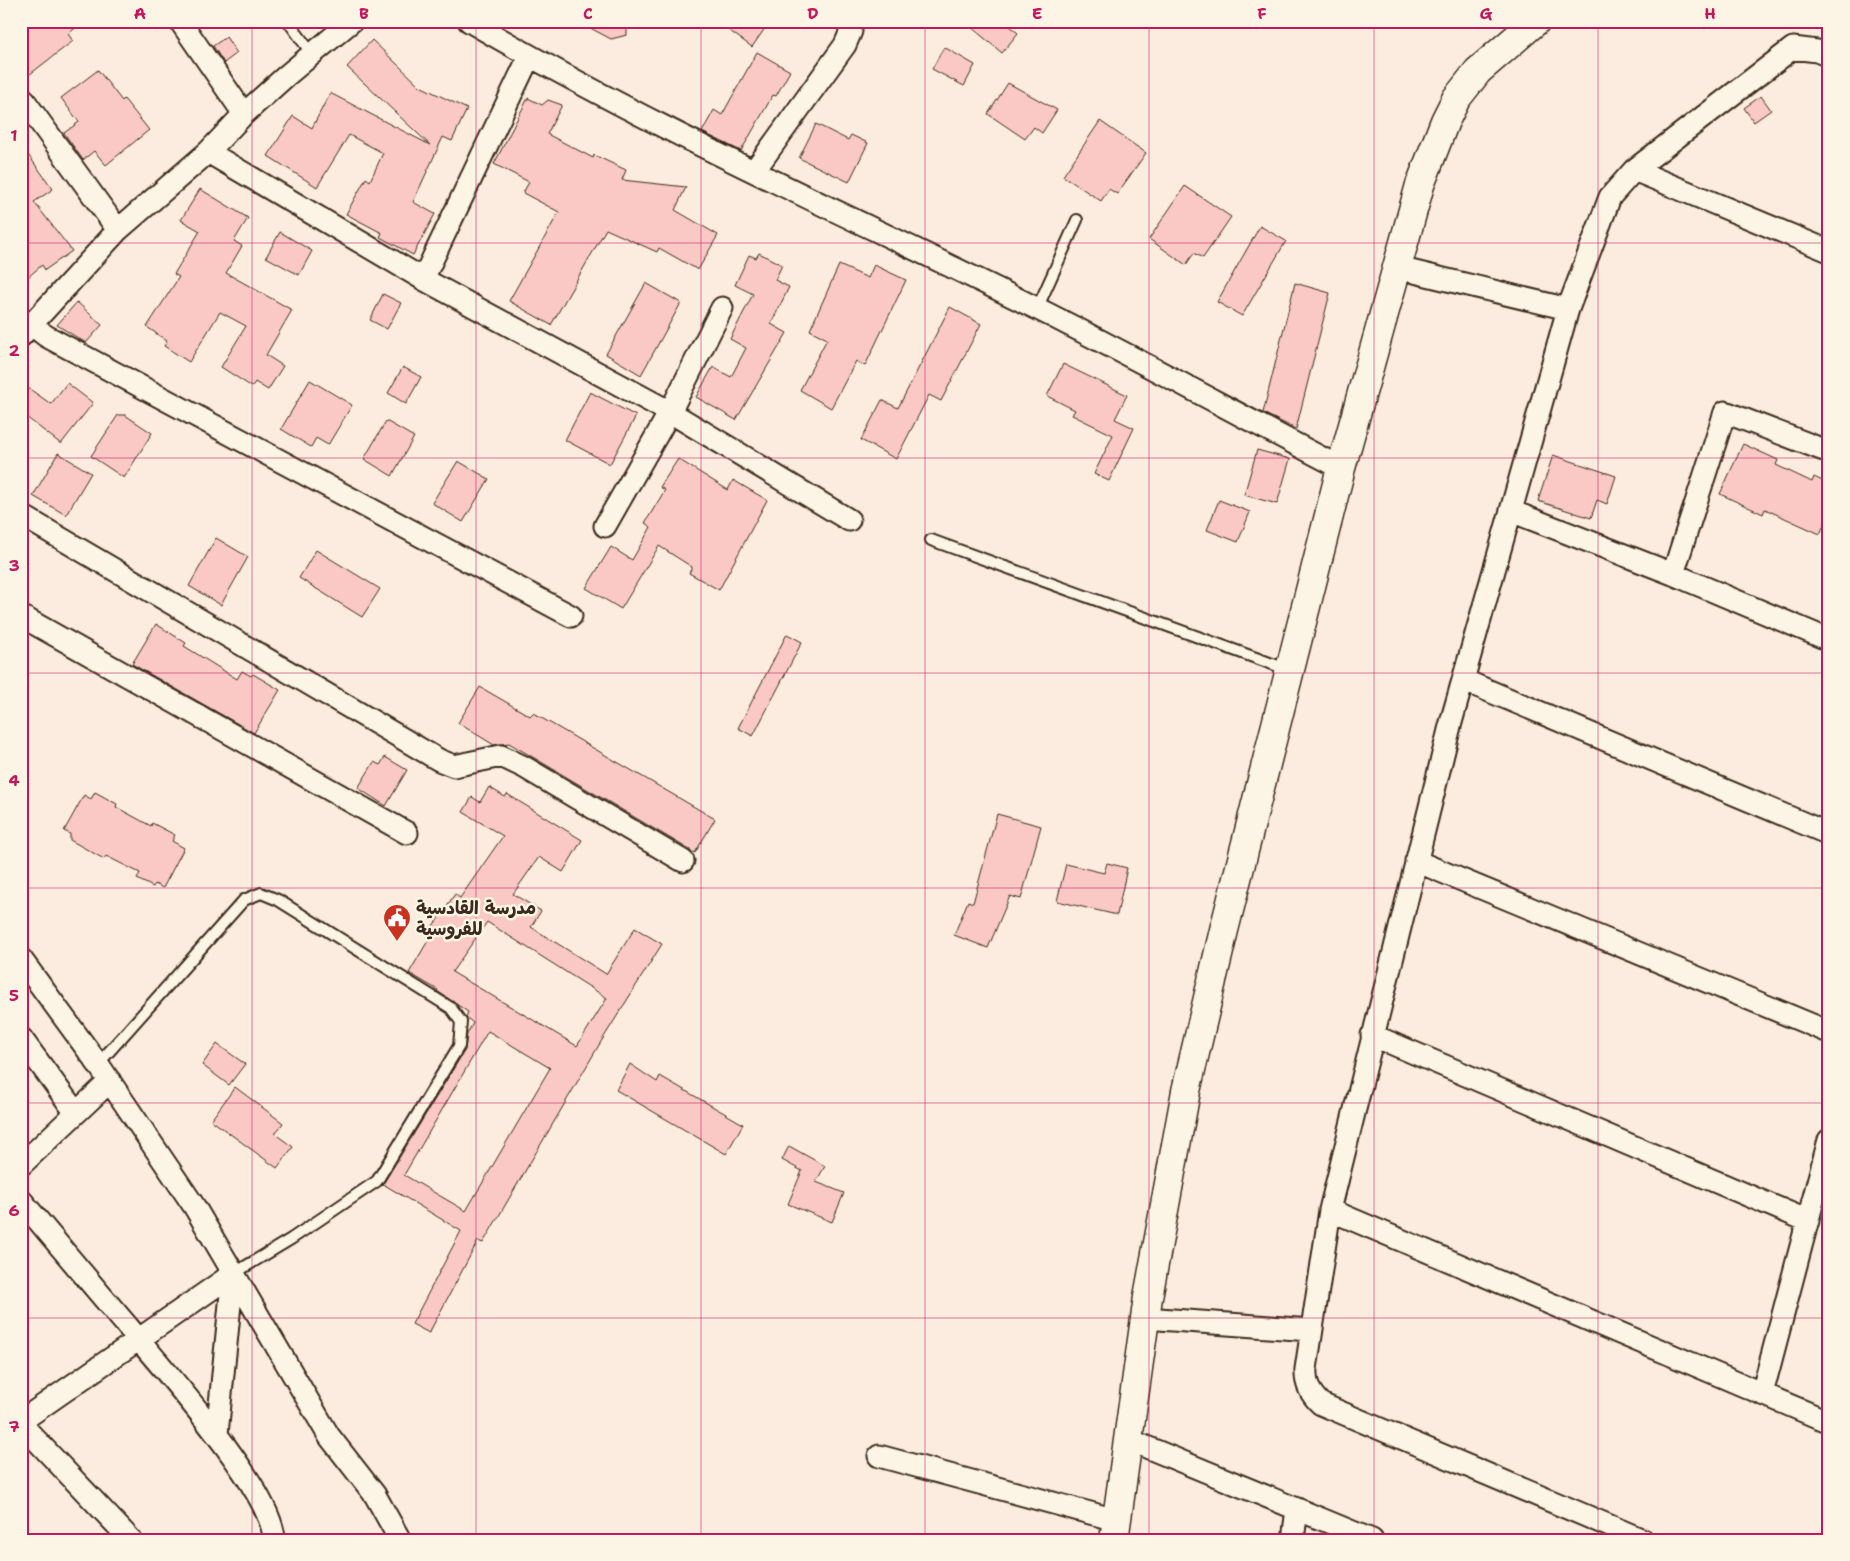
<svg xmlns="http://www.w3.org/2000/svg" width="1850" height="1561" font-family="'Shantell Sans','Playpen Sans Arabic',sans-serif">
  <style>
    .building { fill: #fac9c5; stroke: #3b2a1e; fill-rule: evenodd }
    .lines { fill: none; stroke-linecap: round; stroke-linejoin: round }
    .lane-casing { stroke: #3b2a1e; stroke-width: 14 }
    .street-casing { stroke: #3b2a1e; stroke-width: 25 }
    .secondary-casing { stroke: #3b2a1e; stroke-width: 31 }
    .lane { stroke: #fcf5e5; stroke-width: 10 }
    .street { stroke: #fcf5e5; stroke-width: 21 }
    .secondary { stroke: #fcf5e5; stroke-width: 28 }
    .grid { fill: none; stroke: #c2185b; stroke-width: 1; stroke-opacity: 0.55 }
    .labels { text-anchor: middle; stroke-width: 5; stroke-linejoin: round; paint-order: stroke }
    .poi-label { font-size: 18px; font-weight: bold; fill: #3b2a1e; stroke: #fcf5e5; text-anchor: start }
    .neatline { fill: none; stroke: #c2185b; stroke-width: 2 }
    .grid-label { font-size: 16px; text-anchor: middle; font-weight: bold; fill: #c2185b }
  </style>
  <rect width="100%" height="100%" fill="#fcecdf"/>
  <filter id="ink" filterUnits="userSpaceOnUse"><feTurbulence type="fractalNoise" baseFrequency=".02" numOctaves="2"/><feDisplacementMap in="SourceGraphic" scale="10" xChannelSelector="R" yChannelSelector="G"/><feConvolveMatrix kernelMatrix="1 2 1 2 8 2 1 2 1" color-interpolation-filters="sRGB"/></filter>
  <g filter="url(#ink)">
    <!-- building -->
    <path class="building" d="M21 21H84L68 34 73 41 21 81Z
      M577 21H627V35L611 39Z
      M716 21H770L752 47Z
      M964 21H1004L1018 33 1002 53Z
      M226 37 237 53 224 63 213 46Z
      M372 40 420 86 467 109 452 141 443 137 413 202 435 214 413 255 380 237 382 233 346 214 366 178 370 181 383 153 349 135 317 187 268 156 293 116 312 128 330 93 430 145 347 67Z
      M944 47 975 65 964 86 932 69Z
      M757 52 790 71 776 96 773 95 741 151 702 132 714 110 722 115Z
      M98 70 122 101 124 99 149 130 106 165 94 151 83 160 64 133 79 122 61 98Z
      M1008 83 1057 110 1042 133 1034 127 1025 139 988 114Z
      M1761 96 1771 110 1754 122 1744 108Z
      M528 98 542 105 548 100 562 105 547 134 593 158 594 155 626 170 622 180 686 187 675 210 718 235 698 270 659 248 657 252 606 229 551 325 509 301 559 212 523 193 529 182 494 164Z
      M1100 121 1146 153 1117 194 1109 189 1101 201 1063 176Z
      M816 124 848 140 851 135 868 143 849 182 799 158Z
      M21 145 53 189 34 202 72 251 45 270 42 265 21 283Z
      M1185 186 1231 217 1203 258 1194 253 1186 265 1149 239Z
      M200 189 248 218 234 241 242 246 226 273 292 310 266 355 283 366 268 390 255 382 252 387 221 367 246 326 220 312 189 362 164 346 167 341 147 327 179 277 174 274 200 231 181 220Z
      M1260 226 1286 241 1242 316 1217 302Z
      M280 232 312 251 299 275 266 257Z
      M759 253 782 265 775 280 789 287 771 324 787 333 736 420 696 397 713 367 731 377 746 348 730 339 753 294 735 285 749 255 756 258Z
      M839 265 868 278 874 265 906 280 865 366 856 361 831 408 800 390 827 339 810 330Z
      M646 283 681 303 641 375 606 354Z
      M1295 283 1330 293 1296 429 1263 413Z
      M383 294 401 303 387 329 370 320Z
      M77 302 102 325 86 343 57 325Z
      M950 307 981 324 941 401 929 395 896 459 861 440 882 400 898 408Z
      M1063 364 1127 395 1115 419 1134 428 1109 481 1094 474 1113 435 1072 415 1075 410 1047 396Z
      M403 367 421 377 406 404 388 393Z
      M310 380 352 405 328 445 316 438 311 447 281 429Z
      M21 383 51 404 67 383 93 403 61 444 21 413Z
      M590 392 636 416 610 464 565 440Z
      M118 415H125L152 433 124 478 91 456Z
      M386 421 414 437 392 476 364 459Z
      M1743 444 1778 460 1776 465 1812 482 1814 477 1829 484V514L1820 534 1765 509 1763 514 1720 494Z
      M1257 450 1290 459 1277 504 1244 495Z
      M58 453 91 473 66 515 33 496Z
      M1553 455 1616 476 1607 504 1597 500 1591 518 1538 501Z
      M678 459 728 490 733 480 767 500 719 590 689 573 692 567 659 546 621 609 586 588 611 547 632 560 651 527 645 523 665 490 660 487Z
      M458 461 489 479 463 522 432 503Z
      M1219 500 1250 512 1238 542 1207 530Z
      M216 538 248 557 221 605 189 586Z
      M316 550 380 589 362 617 299 578Z
      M156 624 186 643 184 646 237 679 242 671 251 676 253 674 280 690 254 733 132 664Z
      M787 634 802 642 753 736 738 728Z
      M480 687 530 716 533 713 715 819 695 853 509 743 494 745 458 723Z
      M385 757 407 770 386 806 358 788 374 762 380 765Z
      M489 787 505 797 507 794 582 840 563 872 539 857 513 894 541 911 531 927 606 974 635 928 662 944 599 1045 483 1243 478 1241 429 1333 412 1324 461 1231 383 1184 465 1050 467 1034 473 1023 466 1017 468 1012 437 991 438 990 409 973 429 939 426 936 455 894 460 898 503 836 463 812 472 797 480 802ZM487 922 607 998 577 1046 452 972ZM488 1031 550 1068 466 1211 404 1175Z
      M95 792 117 804 116 807 151 826 152 823 175 835 172 841 184 848 163 888 155 884 153 887 137 879 140 873 106 856 104 859 70 840V834L64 831 84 795 91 799Z
      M997 814 1041 826 1021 899 1010 896 988 948 954 935 968 901 973 903Z
      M1107 863 1127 868 1117 915 1057 901 1066 864 1104 873Z
      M217 1044 245 1064 229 1085 202 1065Z
      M630 1064 657 1082 660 1076 743 1124 726 1154 616 1090Z
      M235 1087 283 1123 275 1134 293 1147 277 1168 211 1120Z
      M789 1146 825 1166 816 1182 844 1193 832 1222 788 1204 802 1171 782 1160Z"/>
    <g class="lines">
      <defs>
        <path id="lane" d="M288 21 312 54
          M1037 309 1077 220
          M931 540 1289 670
          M98 1064 244 900 261 893 278 900 451 1008 461 1022 459 1046 377 1181 291 1239 233 1274"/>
        <path id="street" d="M180 21 244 114
          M469 21C651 128 846 214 1036 308 1138 359 1239 415 1341 468
          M21 96 118 230
          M208 152 423 279 670 412 849 520
          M1634 170 1829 251
          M754 171 845 45 851 31 847 21
          M1398 268 1568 309
          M423 279 529 57
          M32 325 46 336 571 616
          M21 336 118 230 208 152 244 114 286 76 352 21
          M1511 511 1673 574 1829 640
          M21 515 439 760 454 766 501 756 524 767 683 861
          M605 526 670 412 722 308
          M1673 574 1725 412 1829 452
          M21 616 407 833
          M1463 680 1829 834
          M1416 861 1829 1032
          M21 959 98 1064 194 1206 329 1436 375 1495 400 1540
          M1372 1035 1808 1221
          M21 1038 76 1113
          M21 1165 110 1081
          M21 1200C57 1243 93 1286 129 1328 163 1369 274 1492 274 1540
          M1330 1210 1829 1422
          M1145 1318 1311 1330
          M1762 1394 1829 1140
          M21 1421 233 1274 217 1434
          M21 1424 131 1540
          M1127 1439 1372 1540
          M879 1456 1116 1520
          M1293 1540 1297 1509
          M1643 1540 1321 1404C1310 1394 1305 1384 1306 1369L1330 1210 1450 726 1568 309 1610 197 1634 170 1793 48 1817 51 1829 56"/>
        <path id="secondary" d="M1114 1540 1148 1297 1186 1091 1224 930 1341 468 1420 185 1445 121 1456 99 1478 71 1536 21"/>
      </defs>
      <!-- lane casing -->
      <use href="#lane" class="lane-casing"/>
      <!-- street casing -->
      <use href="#street" class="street-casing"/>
      <!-- secondary casing -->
      <use href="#secondary" class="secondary-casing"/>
      <!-- lane -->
      <use href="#lane" class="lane"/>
      <!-- street -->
      <use href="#street" class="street"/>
      <!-- secondary -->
      <use href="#secondary" class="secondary"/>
    </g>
  </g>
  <!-- grid -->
  <path class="grid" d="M252 21V1540M476 21V1540M701 21V1540M925 21V1540M1149 21V1540M1374 21V1540M1598 21V1540M21 243H1829M21 458H1829M21 673H1829M21 888H1829M21 1103H1829M21 1318H1829"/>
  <!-- icons -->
  <defs>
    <symbol id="civic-pin" viewBox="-11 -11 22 30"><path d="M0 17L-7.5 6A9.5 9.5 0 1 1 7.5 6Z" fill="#c8321e" stroke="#fcf5e5"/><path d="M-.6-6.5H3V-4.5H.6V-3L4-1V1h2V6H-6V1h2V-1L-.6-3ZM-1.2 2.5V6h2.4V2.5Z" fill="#fff"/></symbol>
  </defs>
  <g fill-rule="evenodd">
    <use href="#civic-pin" x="381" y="902" width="32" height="43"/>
  </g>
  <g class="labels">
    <!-- poi labels -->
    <g class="poi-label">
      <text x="416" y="914">مدرسة القادسية<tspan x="416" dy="21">للفروسية</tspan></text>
    </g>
  </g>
  <!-- margin -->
  <rect width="1850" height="1561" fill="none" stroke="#fcf5e5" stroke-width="55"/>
  <rect x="28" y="28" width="1794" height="1506" class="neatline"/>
  <g class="grid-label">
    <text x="140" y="19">A</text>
    <text x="364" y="19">B</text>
    <text x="588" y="19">C</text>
    <text x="813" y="19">D</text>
    <text x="1037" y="19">E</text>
    <text x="1262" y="19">F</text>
    <text x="1486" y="19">G</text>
    <text x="1710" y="19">H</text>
    <text x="14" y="141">1</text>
    <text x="14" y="356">2</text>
    <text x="14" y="571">3</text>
    <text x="14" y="786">4</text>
    <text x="14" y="1001">5</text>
    <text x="14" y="1216">6</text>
    <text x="14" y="1432">7</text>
  </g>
</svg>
